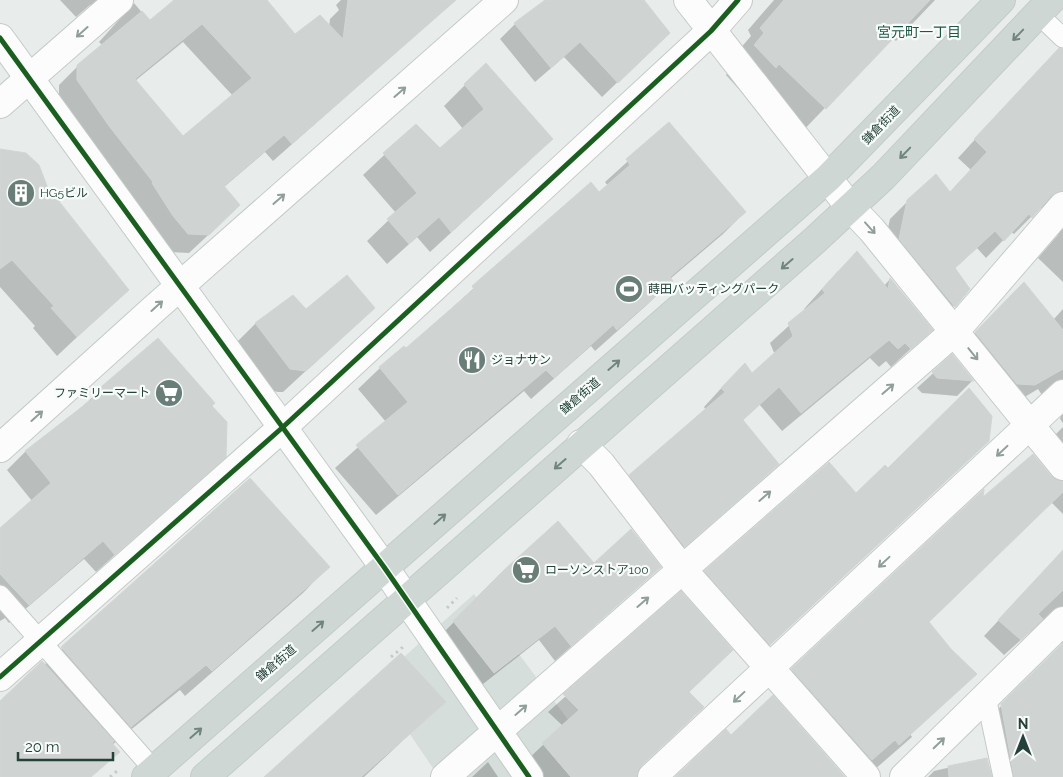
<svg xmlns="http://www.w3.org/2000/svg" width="1063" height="777" font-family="Raleway,'Noto Sans JP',sans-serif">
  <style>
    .built { fill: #d6dedb }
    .shadow { fill: #0003; fill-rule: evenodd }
    .building { fill: #cfd4d2; stroke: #d1d6d4; fill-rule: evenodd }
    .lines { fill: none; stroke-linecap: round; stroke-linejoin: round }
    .lane-casing { stroke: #c5cac8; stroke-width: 21 }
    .street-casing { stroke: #c5cac8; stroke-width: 30 }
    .secondary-casing { stroke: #c3cbc8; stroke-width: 30 }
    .primary-casing { stroke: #c3ccc9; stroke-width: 30 }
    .path { stroke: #c3ccca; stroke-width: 3; stroke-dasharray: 2.5 4; stroke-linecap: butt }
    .lane { stroke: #fcfcfc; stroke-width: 19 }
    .street { stroke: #fcfcfc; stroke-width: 28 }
    .secondary { stroke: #fcfcfc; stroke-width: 28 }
    .primary { stroke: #cfd7d5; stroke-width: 28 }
    .cycleway-casing { stroke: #f7fbf9; stroke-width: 8 }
    .cycleway { stroke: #1b5e20; stroke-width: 5 }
    .oneway { stroke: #909f9b }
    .oneway2 { stroke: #718580 }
    .labels { text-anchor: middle; stroke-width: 4.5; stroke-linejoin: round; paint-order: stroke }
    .street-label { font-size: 12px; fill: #24423a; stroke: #f7fbf9 }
    .poi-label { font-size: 12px; fill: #24423a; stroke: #f7fbf9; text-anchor: start }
    .neighbourhood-label { font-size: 14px; fill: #1f5548; stroke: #f7fbf9 }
  </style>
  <rect width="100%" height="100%" fill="#e8edeb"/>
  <!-- built -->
  <path class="built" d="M474 594 611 777H439L375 683Z"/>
  <!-- shadow -->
  <path class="shadow" d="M60 0H104L90 5 76 17Z
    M176 0H266L295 35 329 27 330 19 339 10 336 5 341 0H455L273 161 265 152 224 187 220 224 189 253 169 252 59 99V85L78 66 103 46 99 42 134 3 150 22ZM183 42 233 96 183 138 135 81Z
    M548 0H642L653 48 602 97 564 57 535 82 500 39 515 24Z
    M774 0H935L896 41 892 38 796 138 749 93 746 97 726 75 736 63 732 58 751 36 748 30Z
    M1063 49V282L1038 258 1058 235 1061 227 1048 208H1040L1014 234 1011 232 986 258 977 248 954 269 969 289 937 324 882 256 890 219 908 201 949 193 971 170 958 158 1037 72Z
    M465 85 530 160 430 252 417 237 387 264 367 241 396 213 363 175 416 125 440 149 463 129 444 106Z
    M669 124 745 212 723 234 670 279 671 281 649 303 595 351 591 346 531 399 524 391 376 515 335 468 386 422 358 389 380 368 405 350 591 183 599 193 608 186 605 182Z
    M0 155 45 186 127 290 57 356 33 328 35 326 0 287Z
    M838 271 884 286 890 279 931 330 891 367 886 361 879 367 870 358 782 431 759 404 742 421 778 464 665 564 611 494 706 410 704 407 726 383 752 375 775 355 770 343 805 311 804 309Z
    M1024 284 1053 320 1063 309V423L1060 419 1063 408 1042 395 1038 389 1018 401 960 349Z
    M293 296 306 311 374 308 283 392H278L269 390 234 345 255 324Z
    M158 339 210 406 224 456 96 572 84 559 9 623 5 618 0 621V530L32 501 7 470 26 451 76 412Z
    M952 356 972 381 957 396 922 393 917 388Z
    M1063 427V481L1060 473 1041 449Z
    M988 441 754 660 690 587 705 572 856 495 888 470Z
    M1033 455 1056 482 1063 481V514L1051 502 928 623 910 734 912 737 866 777 776 686Z
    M250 480 328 567 303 593 185 696 180 690 112 745 88 777H0V700L1 701 44 665Z
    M1063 551V777H995L986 721 1059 649 1062 643 1063 634 1050 621 1041 622 1004 655 984 636Z
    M593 565 659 567 555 661 539 640 478 688 439 637 505 571Z
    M681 593 687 692 639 768 636 777H541L526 761 563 726 548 712Z
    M444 702 364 777H266Z
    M986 759 992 777H928L934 771Z
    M488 762 498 777H472Z"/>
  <!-- building -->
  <path class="building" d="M174 0H267L295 34 320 15 343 39 348 0H456L292 144 284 135 224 186 240 205 209 235 188 234 173 216 152 183 153 182 109 126 77 80V65L142 11 150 20ZM202 24 252 78 183 136 135 79Z
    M545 0H644L670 33 618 83 580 42 551 68 514 23Z
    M784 0H930L826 109 779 64 776 68 754 45 764 33 760 28Z
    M1059 48 1063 49V191L1052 195 1032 218 1029 214 1004 241 995 231 955 268 970 289 955 307 899 239 907 200 936 174 950 192 987 152 974 139Z
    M486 63 553 139 451 232 439 217 409 244 387 219 417 193 383 153 416 124 440 148 484 109 464 84Z
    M669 122 746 212 670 277 673 281 617 330 613 325 554 378 546 370 398 495 356 445 408 402 379 367 404 346 406 348 474 289 472 286 591 182 599 192 630 165 626 159Z
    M0 149 26 153 39 165 47 186 129 290 77 337 51 308 54 306 12 260 0 269Z
    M857 251 888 289 890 278 933 330 911 349 905 343 898 349 889 340 801 413 779 387 743 420 779 464 685 547 629 475 725 392 721 388 745 363 752 373 793 336 788 323 825 293 822 289Z
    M347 275 375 308 306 371 290 369 255 323 293 295 306 309Z
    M1024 282 1063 330V369L1035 385 1017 384 975 332Z
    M158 338 215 403 212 406 227 422 226 457 115 555 103 541 29 605 0 574V528L51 483 25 451 96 396 94 393Z
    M952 354 974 381 937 378 932 372Z
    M969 388 992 416 989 441 770 645 704 571 829 462 856 493 885 465 888 468Z
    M1033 454 1051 476 1063 481V492L929 622 951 649 977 674 899 745 895 740 872 760 791 669 984 489 983 497Z
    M250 478 330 567 212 671 206 665 131 727 61 647Z
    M558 521 594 563 631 529 661 567 571 646 555 626 494 673 453 621 504 570Z
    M1063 550V590L1038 614 1043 619 1021 640 998 620Z
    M681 591 733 650 689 692 704 707 641 766 637 777H571L542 743 579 710 563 694Z
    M1063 643V777H1014L1001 704Z
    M401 653 446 702 361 777H264Z
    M42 661 114 741 112 743 120 752 91 777H0V701Z
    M773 695 845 777H675L726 729 731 735Z
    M987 758 992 777H949L948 766Z"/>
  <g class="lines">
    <defs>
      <path id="lane" d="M1038 14 1063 38
        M0 595 154 770
        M986 697 1003 777"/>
      <path id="street" d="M688 0 850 207 872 230 1063 466
        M0 104 119 0
        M581 444 601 464 682 569 866 777
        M0 448 155 308 504 0
        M0 677 283 427 711 31 738 0
        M445 777 955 331 1063 206
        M652 777 1063 394
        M904 777 1063 621"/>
      <path id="secondary" d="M0 38 384 567 529 777"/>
      <path id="primary" d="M146 777 828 178 1001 0
        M205 777 814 241 883 177 1051 0"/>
    </defs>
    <!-- lane casing -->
    <use href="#lane" class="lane-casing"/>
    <!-- street casing -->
    <use href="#street" class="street-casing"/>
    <!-- secondary casing -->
    <use href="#secondary" class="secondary-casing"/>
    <!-- primary casing -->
    <use href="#primary" class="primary-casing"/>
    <!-- path -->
    <path class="path" d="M447 608 457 598
      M391 657 403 647
      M110 777 117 771"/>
    <!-- lane -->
    <use href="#lane" class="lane"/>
    <!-- street -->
    <use href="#street" class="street"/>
    <!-- secondary -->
    <use href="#secondary" class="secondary"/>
    <!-- primary -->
    <use href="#primary" class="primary"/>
    <defs>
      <path id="cycleway" d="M0 38 384 567 529 777
        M0 677 283 427 711 31 738 0"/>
    </defs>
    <!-- cycleway casing -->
    <use href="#cycleway" class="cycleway-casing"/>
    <!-- cycleway -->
    <use href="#cycleway" class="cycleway"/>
  </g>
  <!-- one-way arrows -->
  <defs><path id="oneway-shaft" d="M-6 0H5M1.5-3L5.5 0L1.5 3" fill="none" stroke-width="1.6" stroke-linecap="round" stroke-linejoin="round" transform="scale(1.25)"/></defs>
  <g class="oneway">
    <use href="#oneway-shaft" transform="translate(82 32) rotate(138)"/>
    <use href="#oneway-shaft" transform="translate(400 92) rotate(-41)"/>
    <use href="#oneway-shaft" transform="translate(279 199) rotate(-41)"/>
    <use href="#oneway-shaft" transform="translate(870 228) rotate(48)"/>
    <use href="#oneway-shaft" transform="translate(157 306) rotate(-42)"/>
    <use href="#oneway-shaft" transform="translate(973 354) rotate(51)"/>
    <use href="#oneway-shaft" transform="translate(888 389) rotate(-41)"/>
    <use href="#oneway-shaft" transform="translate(37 416) rotate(-42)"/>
    <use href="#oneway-shaft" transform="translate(1002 451) rotate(137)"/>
    <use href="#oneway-shaft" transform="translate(765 496) rotate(-41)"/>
    <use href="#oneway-shaft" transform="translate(884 562) rotate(137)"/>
    <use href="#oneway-shaft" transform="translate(643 602) rotate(-41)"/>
    <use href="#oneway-shaft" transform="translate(739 697) rotate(137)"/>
    <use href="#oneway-shaft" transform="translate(521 710) rotate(-41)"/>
    <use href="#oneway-shaft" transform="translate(939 743) rotate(-44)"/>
  </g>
  <g class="oneway2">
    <use href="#oneway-shaft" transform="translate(1018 35) rotate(134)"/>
    <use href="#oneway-shaft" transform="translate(905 153) rotate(134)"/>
    <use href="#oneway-shaft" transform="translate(787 264) rotate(139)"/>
    <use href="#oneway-shaft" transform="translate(614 365) rotate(-41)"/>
    <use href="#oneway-shaft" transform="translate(560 464) rotate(139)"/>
    <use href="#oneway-shaft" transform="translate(440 519) rotate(-41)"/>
    <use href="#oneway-shaft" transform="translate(318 626) rotate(-41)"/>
    <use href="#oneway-shaft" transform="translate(196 733) rotate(-41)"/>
  </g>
  <!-- icons -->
  <defs>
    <symbol id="building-disc" viewBox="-11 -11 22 22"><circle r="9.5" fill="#697e78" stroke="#f7fbf9"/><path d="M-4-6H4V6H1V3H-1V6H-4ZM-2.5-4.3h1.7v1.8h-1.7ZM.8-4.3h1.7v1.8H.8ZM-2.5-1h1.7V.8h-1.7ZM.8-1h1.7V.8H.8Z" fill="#fff"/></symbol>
    <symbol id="stadium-disc" viewBox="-11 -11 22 22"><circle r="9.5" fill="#697e78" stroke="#f7fbf9"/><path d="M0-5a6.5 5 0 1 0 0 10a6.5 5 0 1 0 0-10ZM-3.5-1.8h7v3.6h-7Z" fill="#fff"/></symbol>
    <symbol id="restaurant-disc" viewBox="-11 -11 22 22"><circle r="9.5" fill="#697e78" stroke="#f7fbf9"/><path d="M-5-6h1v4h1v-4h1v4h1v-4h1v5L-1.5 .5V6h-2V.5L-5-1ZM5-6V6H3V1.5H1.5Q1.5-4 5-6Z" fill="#fff"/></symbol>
    <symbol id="supermarket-disc" viewBox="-11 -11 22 22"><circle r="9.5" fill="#697e78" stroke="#f7fbf9"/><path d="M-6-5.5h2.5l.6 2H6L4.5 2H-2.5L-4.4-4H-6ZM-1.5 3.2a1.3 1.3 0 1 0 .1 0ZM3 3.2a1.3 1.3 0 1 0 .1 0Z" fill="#fff"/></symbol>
  </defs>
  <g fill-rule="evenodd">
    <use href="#building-disc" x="5" y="177" width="32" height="32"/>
    <use href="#stadium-disc" x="613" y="273" width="32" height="32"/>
    <use href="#restaurant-disc" x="456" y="344" width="32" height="32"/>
    <use href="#supermarket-disc" x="153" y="377" width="32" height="32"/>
    <use href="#supermarket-disc" x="510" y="554" width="32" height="32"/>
  </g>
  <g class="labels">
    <!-- street labels -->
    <g class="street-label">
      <text transform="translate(881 125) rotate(-46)" y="4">鎌倉街道</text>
      <text transform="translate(580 396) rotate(-41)" y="4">鎌倉街道</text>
      <text transform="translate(276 663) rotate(-41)" y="4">鎌倉街道</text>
    </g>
    <!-- poi labels -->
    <g class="poi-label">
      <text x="40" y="197">HG5ビル</text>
      <text x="648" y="293">蒔田バッティングパーク</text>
      <text x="491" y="364">ジョナサン</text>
      <text x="150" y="397" text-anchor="end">ファミリーマート</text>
      <text x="545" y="574">ローソンストア100</text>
    </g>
    <!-- neighbourhood labels -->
    <g class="neighbourhood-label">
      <text x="919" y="37">宮元町一丁目</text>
    </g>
  </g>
  <!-- north arrow -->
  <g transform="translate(1023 737)" stroke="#f7fbf9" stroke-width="4" paint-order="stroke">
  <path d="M0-4L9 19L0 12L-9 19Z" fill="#24423a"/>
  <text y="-8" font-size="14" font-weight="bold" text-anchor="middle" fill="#24423a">N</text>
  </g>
  <!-- scale -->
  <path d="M18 752v8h95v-8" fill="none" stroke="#24423a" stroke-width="2.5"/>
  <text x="25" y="752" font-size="15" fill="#24423a" stroke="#f7fbf9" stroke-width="4" paint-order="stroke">20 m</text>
</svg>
